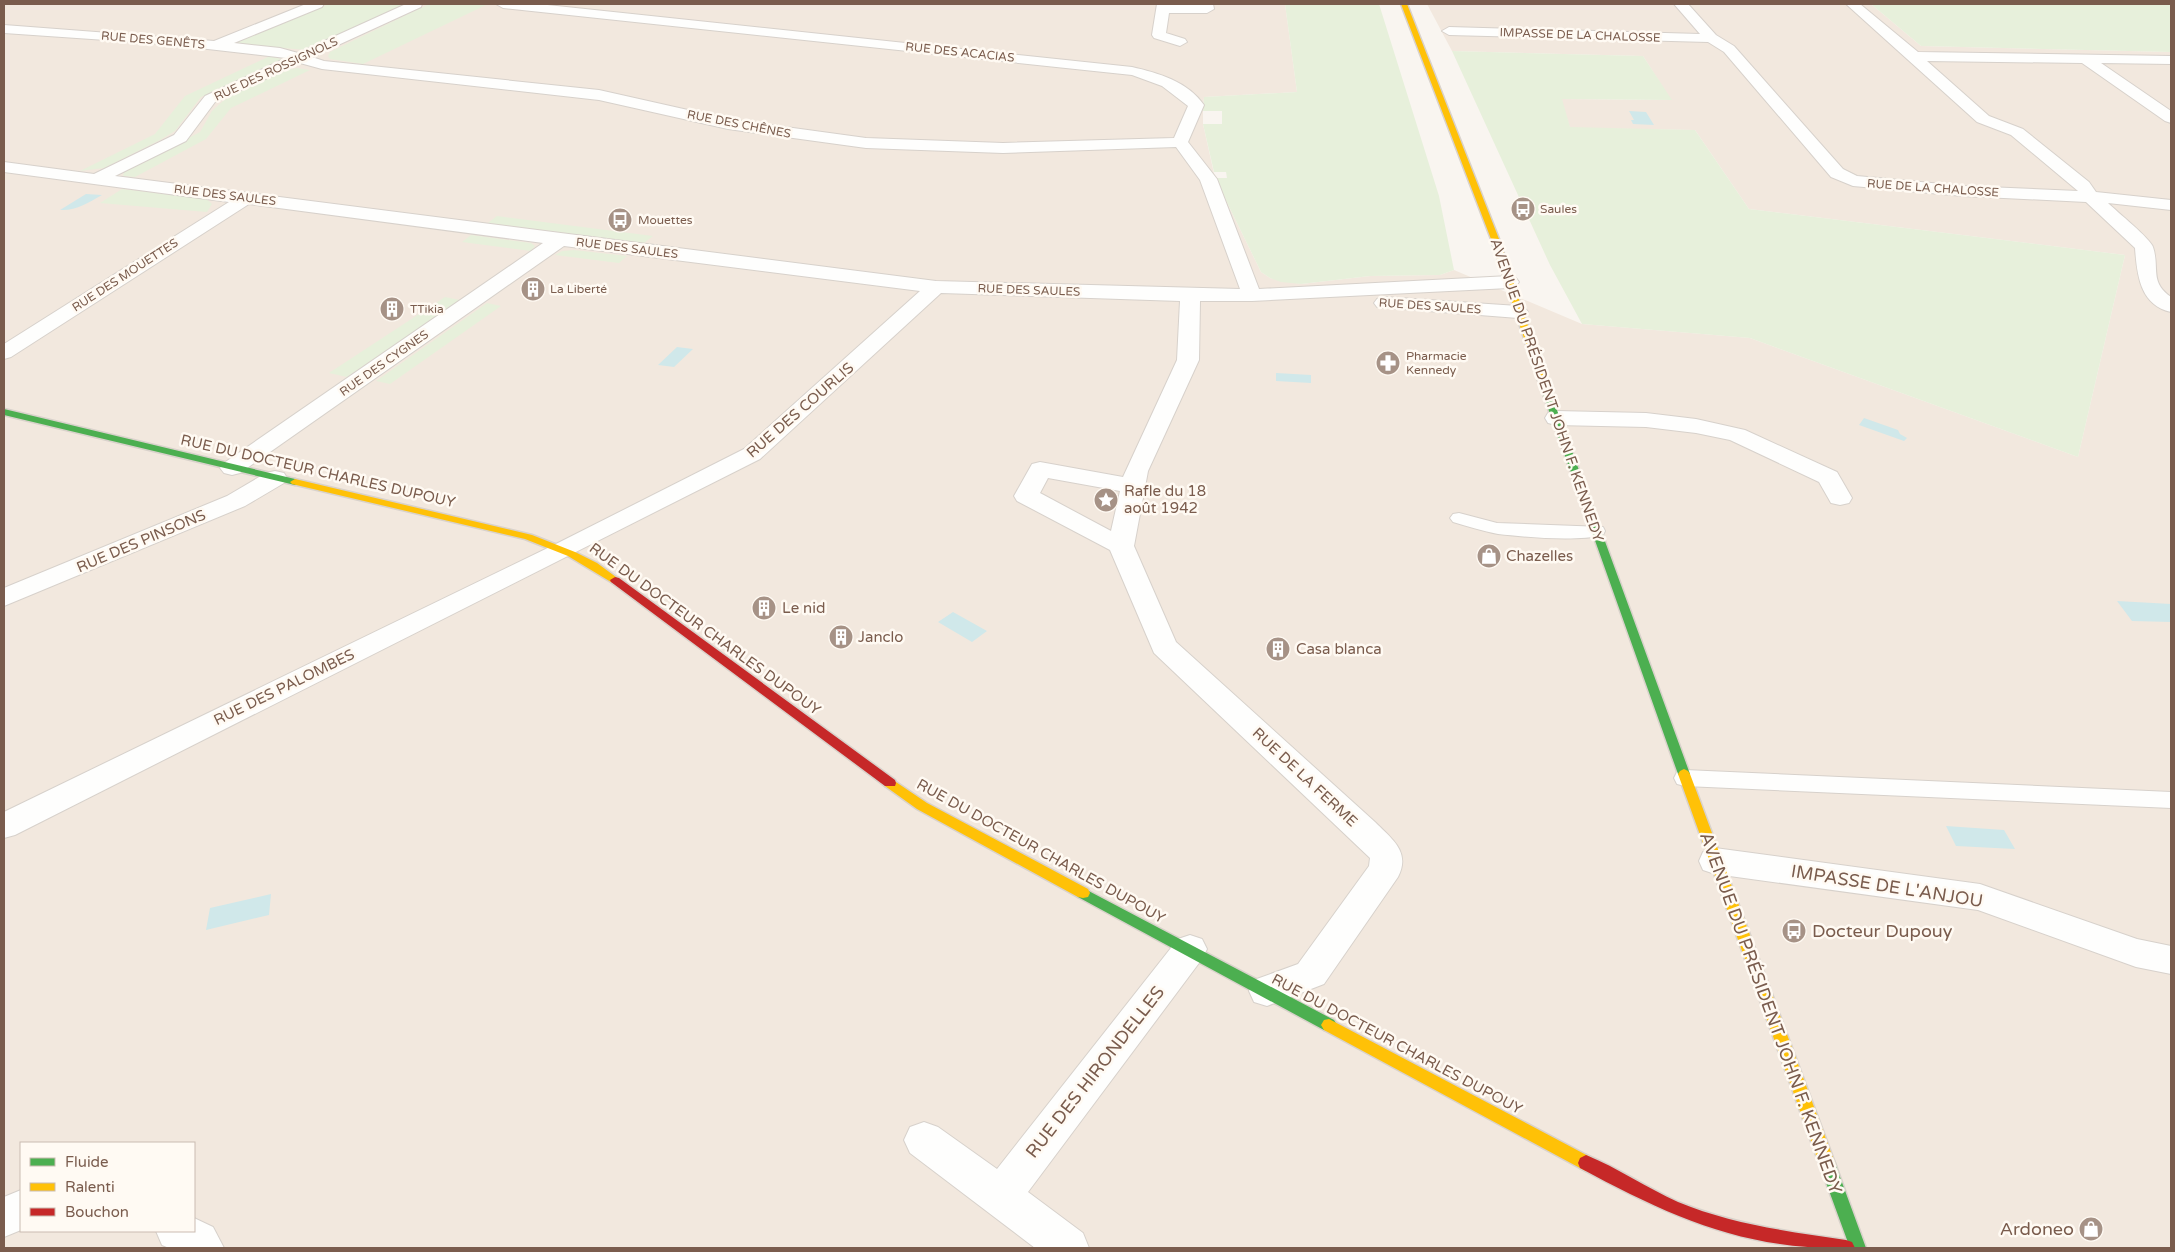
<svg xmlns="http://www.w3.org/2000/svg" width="2175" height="1252" font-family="'Varela Round',sans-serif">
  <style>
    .residential { fill: #f2e8de; fill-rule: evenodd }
    .green { fill: #e7f0db }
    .water { fill: #d0e8ea }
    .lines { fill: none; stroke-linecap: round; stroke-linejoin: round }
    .lane-casing { stroke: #d7d1cb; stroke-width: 2 }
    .street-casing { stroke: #d7d1cb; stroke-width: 2 }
    .fast-casing { stroke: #d9d2cb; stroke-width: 3 }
    .slow-casing { stroke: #d9d2cb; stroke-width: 3 }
    .jam-casing { stroke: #d9d2cb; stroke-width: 3 }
    .lane { fill: #fefefd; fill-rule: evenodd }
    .street { fill: #fefefd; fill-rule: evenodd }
    .fast { fill: #4caf50; fill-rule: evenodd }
    .slow { fill: #ffc107; fill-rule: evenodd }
    .jam { fill: #c62828; fill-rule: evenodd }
    .labels { text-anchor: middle; stroke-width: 5; stroke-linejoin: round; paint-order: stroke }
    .far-street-label { font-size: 12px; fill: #7a5c4d; stroke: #fffaf3 }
    .far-poi-label { font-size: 12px; fill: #7a5c4d; stroke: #fffaf3; text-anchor: start }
    .street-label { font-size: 15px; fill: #7a5c4d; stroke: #fffaf3 }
    .poi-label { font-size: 15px; fill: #7a5c4d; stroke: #fffaf3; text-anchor: start }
    .near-street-label { font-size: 18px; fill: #7a5c4d; stroke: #fffaf3 }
    .near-poi-label { font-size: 18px; fill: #7a5c4d; stroke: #fffaf3; text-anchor: start }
  </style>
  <rect width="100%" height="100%" fill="#f9f5f0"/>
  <!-- residential -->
  <path class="residential" d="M4 4H1285L1297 92 1204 97 1203 111V124L1215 178 1261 272 1270 278 1301 284 1370 276 1440 275 1454 270 1582 324 1750 338 2078 457 2125 255 1749 209 1695 130 1570 128 1561 99 1671 100 1643 56 1452 51 1427 4H1871L1921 46 2171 52V1248H4ZM21 1143H194V1231H21Z"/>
  <!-- green -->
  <path class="green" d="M329 4H407L307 50 233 44Z
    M429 4 486 5 363 64 330 59 328 56 330 52 338 48Z
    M1285 4H1379L1439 196 1454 270 1440 275 1370 276 1301 284 1281 282 1270 278 1261 272 1215 178H1227L1226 172H1214L1203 124H1222V111H1203L1204 97 1297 92Z
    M1871 4H2171V52L1921 46Z
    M1452 51 1643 56 1672 100 1562 99 1570 127 1695 130 1749 209 2125 255 2078 457 1750 338 1582 324 1550 265Z
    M270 56 281 59 280 63 201 97 175 131 160 140 104 168 80 171 155 134 185 96Z
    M297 68 310 70 231 108 206 139 135 177 123 176 124 172 200 132 212 111 223 101 236 93 286 70Z
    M122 189 207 199 212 204 207 212 100 203Z
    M497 216 653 236 644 243 488 223Z
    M471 235 531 243 535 246 531 251 462 242Z
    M574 250 627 256 619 263 555 255 562 251Z
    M445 297 460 300 347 377 329 373Z
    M487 303 501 306 390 384 376 381Z"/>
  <!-- water -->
  <path class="water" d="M1629 111 1646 112 1654 125 1633 124 1631 120H1634Z
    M86 194 102 195C88 203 76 211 60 210Z
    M677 347 693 349 674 367 658 365Z
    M1276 373 1311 375V383L1276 381Z
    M1864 418 1898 430 1900 434 1907 438 1904 441 1859 425Z
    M2117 601 2171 604V622L2132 621Z
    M953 612 987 631 972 642 938 622Z
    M1946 826 2004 830 2015 849 1956 846Z
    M271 894 269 915 206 930 210 908Z"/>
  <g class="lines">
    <defs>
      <path id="lane" d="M1459 513 1497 523 1603 527 1605 531 1603 535C1576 542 1525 537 1498 534 1483 531 1467 526 1453 522L1450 518 1453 514Z
        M1685 770 2171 792V808L1685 786 1677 784 1674 778 1677 772Z"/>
      <path id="street" d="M306 4H324L322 7 234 43 280 48 298 53 406 4H422L421 7 312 57 324 61 599 90 728 119 866 138 1003 143 1174 138 1188 106 1162 86 1132 75 503 8 496 4H538L1132 67C1158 73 1187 81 1204 105L1188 142 1217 179 1259 289 1509 276 1516 278 1519 282 1516 286 1509 288 1252 301H1200L1199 360 1148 471 1134 546 1176 642 1375 822C1392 839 1411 852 1398 877L1324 984 1267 1006 1254 1002 1249 991 1254 980 1298 964 1369 866 1370 858 1154 653 1110 550 1017 501 1014 496 1032 464 1040 462 1123 477 1177 360 1180 301 941 293 760 459 15 835 4 838V812L556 544 744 449 920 291 564 246 240 473 232 475 224 473 220 468 224 463 543 243 249 204 11 357 4 359V344L229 202 4 172V162L94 174 174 135 205 96 286 58 164 44 4 33V25L214 41ZM300 63 322 69 599 100 728 129 866 148 1003 153 1176 147 1200 180 1240 289 936 281 115 176 186 141 215 102ZM1048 478 1120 491 1111 531 1040 493Z
        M1157 4H1213L1214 9 1207 13H1169L1166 33 1185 39 1187 42 1180 46 1154 38 1152 35Z
        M1674 4H1688L1716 35 1734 46 1843 169 1857 176 1963 186 2078 191 2011 135 1977 122 1846 4H1860L1918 52 2171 56V64L2101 63 2171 111V123L2165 121 2082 63 1927 61 1989 116 2023 129 2089 182 2096 192 2171 200V210L2108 203C2116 211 2151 239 2153 247 2160 268 2149 282 2171 297V312C2140 305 2137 275 2135 248L2086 202 1963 196 1853 186 1831 177 1724 52 1708 42 1449 35 1442 31 1449 27 1700 34Z
        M1384 297 1518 306 1525 308 1528 312 1525 316 1518 318 1377 307 1374 303 1377 299Z
        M1556 411 1646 413 1696 419 1745 430 1837 472 1852 498 1849 503 1840 505 1831 503 1819 482 1730 440 1696 433 1646 427 1556 425 1548 423 1545 418 1548 413Z
        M275 471 284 473 287 478 284 483 245 506 4 606V588L227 496 266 473Z
        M1715 848 1980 884 2137 939 2171 946V974L2136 967 1978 910 1715 874 1703 870 1699 861 1703 852Z
        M1190 935 1202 939 1207 949 1202 959 1028 1192 1083 1233 1089 1248H1035L910 1153 904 1140 910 1127 924 1122 938 1127 997 1169 1178 939Z
        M21 1190V1230L4 1237V1197Z
        M194 1218 213 1227 224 1248H169L162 1245 156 1231H194Z"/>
      <path id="fast" d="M1542 377 1546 380 1690 774 1688 777H1680L1678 774 1538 380Z
        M4 409 295 479 300 482 295 485 4 415Z
        M1083 888 1334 1020 1337 1025 1334 1030 1329 1031 1324 1030 1078 897 1076 893 1078 889Z
        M1828 1158 1834 1161 1836 1166 1866 1248H1850L1820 1166 1822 1161Z"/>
      <path id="slow" d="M1401 4H1407L1499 239 1546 380 1545 382H1539L1538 380 1491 239Z
        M295 479 532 535 575 552 597 563 620 580 615 583 611 582 568 556 525 539 292 484 290 482Z
        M1684 769 1688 771 1690 774 1836 1166 1834 1171 1828 1174 1822 1171 1820 1166 1678 774 1680 771Z
        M890 778 927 803 1088 889 1090 893 1088 897 1083 898 1078 897 917 809 885 786 884 783 885 780Z
        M1329 1019 1592 1158 1594 1163 1592 1168 1586 1171 1580 1168 1324 1030 1321 1025 1324 1020Z"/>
      <path id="jam" d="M615 577 619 578 895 780 896 783 895 786H885L611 582 610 580Z
        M1586 1155C1618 1168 1647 1188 1678 1202 1731 1224 1790 1232 1846 1240L1852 1242 1855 1248C1748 1252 1671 1217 1580 1168L1578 1163 1580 1158Z"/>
    </defs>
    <!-- lane casing -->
    <use href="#lane" class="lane-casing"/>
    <!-- street casing -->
    <use href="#street" class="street-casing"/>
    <!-- fast casing -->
    <use href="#fast" class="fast-casing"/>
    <!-- slow casing -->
    <use href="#slow" class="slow-casing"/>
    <!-- jam casing -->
    <use href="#jam" class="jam-casing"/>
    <!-- lane -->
    <use href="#lane" class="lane"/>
    <!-- street -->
    <use href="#street" class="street"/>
    <!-- fast -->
    <use href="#fast" class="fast"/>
    <!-- slow -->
    <use href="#slow" class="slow"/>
    <!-- jam -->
    <use href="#jam" class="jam"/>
  </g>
  <!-- icons -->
  <defs>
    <symbol id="bus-disc" viewBox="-11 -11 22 22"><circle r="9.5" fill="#a69286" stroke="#fffaf3"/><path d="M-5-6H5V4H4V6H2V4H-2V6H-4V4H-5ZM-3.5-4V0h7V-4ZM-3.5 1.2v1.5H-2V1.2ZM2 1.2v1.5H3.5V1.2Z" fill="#fff"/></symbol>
    <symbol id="building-disc" viewBox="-11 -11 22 22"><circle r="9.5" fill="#a69286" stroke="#fffaf3"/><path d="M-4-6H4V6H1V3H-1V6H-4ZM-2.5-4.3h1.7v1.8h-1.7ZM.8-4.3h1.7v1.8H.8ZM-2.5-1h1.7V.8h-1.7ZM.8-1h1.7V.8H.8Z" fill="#fff"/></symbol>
    <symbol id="pharmacy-disc" viewBox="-11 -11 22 22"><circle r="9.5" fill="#a69286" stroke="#fffaf3"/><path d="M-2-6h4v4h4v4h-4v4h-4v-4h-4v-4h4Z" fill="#fff"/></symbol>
    <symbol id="sight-disc" viewBox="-11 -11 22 22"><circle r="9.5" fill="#a69286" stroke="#fffaf3"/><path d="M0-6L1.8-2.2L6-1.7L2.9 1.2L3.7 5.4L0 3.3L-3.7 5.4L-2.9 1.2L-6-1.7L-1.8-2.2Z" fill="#fff"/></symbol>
    <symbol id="shop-disc" viewBox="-11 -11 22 22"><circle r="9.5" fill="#a69286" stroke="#fffaf3"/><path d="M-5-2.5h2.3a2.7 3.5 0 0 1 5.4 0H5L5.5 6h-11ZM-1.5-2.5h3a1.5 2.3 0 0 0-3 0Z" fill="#fff"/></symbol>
  </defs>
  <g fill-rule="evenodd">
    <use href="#bus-disc" x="1509" y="195" width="28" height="28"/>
    <use href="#bus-disc" x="606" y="206" width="28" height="28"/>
    <use href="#building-disc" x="519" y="275" width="28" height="28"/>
    <use href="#building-disc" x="378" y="295" width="28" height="28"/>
    <use href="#pharmacy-disc" x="1374" y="349" width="28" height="28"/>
    <use href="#sight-disc" x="1092" y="486" width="28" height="28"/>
    <use href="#shop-disc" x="1475" y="542" width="28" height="28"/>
    <use href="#building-disc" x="750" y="594" width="28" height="28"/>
    <use href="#building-disc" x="827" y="623" width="28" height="28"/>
    <use href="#building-disc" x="1264" y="635" width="28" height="28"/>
    <use href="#bus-disc" x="1780" y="917" width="28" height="28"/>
    <use href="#shop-disc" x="2077" y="1215" width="28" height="28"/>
  </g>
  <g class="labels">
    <!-- far-street labels -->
    <g class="far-street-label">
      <text transform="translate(1580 35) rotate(2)" y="4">IMPASSE DE LA CHALOSSE</text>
      <text transform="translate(153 40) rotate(5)" y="4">RUE DES GENÊTS</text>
      <text transform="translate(960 52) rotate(6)" y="4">RUE DES ACACIAS</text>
      <text transform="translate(276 69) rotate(-25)" y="4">RUE DES ROSSIGNOLS</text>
      <text transform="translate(739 124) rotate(11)" y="4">RUE DES CHÊNES</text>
      <text transform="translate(1933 188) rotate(4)" y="4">RUE DE LA CHALOSSE</text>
      <text transform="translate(225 195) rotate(7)" y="4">RUE DES SAULES</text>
      <text transform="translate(627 248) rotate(7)" y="4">RUE DES SAULES</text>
      <text transform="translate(125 275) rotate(-33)" y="4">RUE DES MOUETTES</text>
      <text transform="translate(1029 290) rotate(2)" y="4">RUE DES SAULES</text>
      <text transform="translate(1430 306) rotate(4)" y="4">RUE DES SAULES</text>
      <text transform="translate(384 363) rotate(-35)" y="4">RUE DES CYGNES</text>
    </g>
    <!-- far-poi labels -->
    <g class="far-poi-label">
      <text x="1540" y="213">Saules</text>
      <text x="638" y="224">Mouettes</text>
      <text x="550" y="293">La Liberté</text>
      <text x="410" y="313">TTikia</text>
      <text x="1406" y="360">Pharmacie<tspan x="1406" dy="14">Kennedy</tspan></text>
    </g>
    <!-- street labels -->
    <g class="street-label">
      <text transform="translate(1547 390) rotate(71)" y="5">AVENUE DU PRÉSIDENT JOHN F. KENNEDY</text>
      <text transform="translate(800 410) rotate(-41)" y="5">RUE DES COURLIS</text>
      <text transform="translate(318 471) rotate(13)" y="5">RUE DU DOCTEUR CHARLES DUPOUY</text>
      <text transform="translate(141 541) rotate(-23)" y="5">RUE DES PINSONS</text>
      <text transform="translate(705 629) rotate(36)" y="5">RUE DU DOCTEUR CHARLES DUPOUY</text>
      <text transform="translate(284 687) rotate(-26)" y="5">RUE DES PALOMBES</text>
      <text transform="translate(1305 777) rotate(43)" y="5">RUE DE LA FERME</text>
      <text transform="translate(1041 851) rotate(29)" y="5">RUE DU DOCTEUR CHARLES DUPOUY</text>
      <text transform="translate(1397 1044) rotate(28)" y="5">RUE DU DOCTEUR CHARLES DUPOUY</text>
    </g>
    <!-- poi labels -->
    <g class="poi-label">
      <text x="1124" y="496">Rafle du 18<tspan x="1124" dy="17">août 1942</tspan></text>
      <text x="1506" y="561">Chazelles</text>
      <text x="782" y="613">Le nid</text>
      <text x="858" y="642">Janclo</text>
      <text x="1296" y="654">Casa blanca</text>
    </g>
    <!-- near-street labels -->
    <g class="near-street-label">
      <text transform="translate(1887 886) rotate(9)" y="6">IMPASSE DE L'ANJOU</text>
      <text transform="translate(1771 1013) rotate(70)" y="6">AVENUE DU PRÉSIDENT JOHN F. KENNEDY</text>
      <text transform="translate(1095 1072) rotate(-52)" y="6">RUE DES HIRONDELLES</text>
    </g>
    <!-- near-poi labels -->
    <g class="near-poi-label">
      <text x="1812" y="937">Docteur Dupouy</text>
      <text x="2074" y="1235" text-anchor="end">Ardoneo</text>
    </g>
  </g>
  <!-- border -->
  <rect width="2175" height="1252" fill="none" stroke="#7a5c4d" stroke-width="10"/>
  <!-- legend -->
  <rect x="20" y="1142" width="175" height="90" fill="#fffaf3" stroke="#cabbb1"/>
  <rect x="30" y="1158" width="25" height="8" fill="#4caf50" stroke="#cabbb1"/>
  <text x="65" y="1167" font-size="15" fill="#7a5c4d">Fluide</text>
  <rect x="30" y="1183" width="25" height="8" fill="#ffc107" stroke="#cabbb1"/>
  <text x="65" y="1192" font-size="15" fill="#7a5c4d">Ralenti</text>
  <rect x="30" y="1208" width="25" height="8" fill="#c62828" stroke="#cabbb1"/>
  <text x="65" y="1217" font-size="15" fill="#7a5c4d">Bouchon</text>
</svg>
